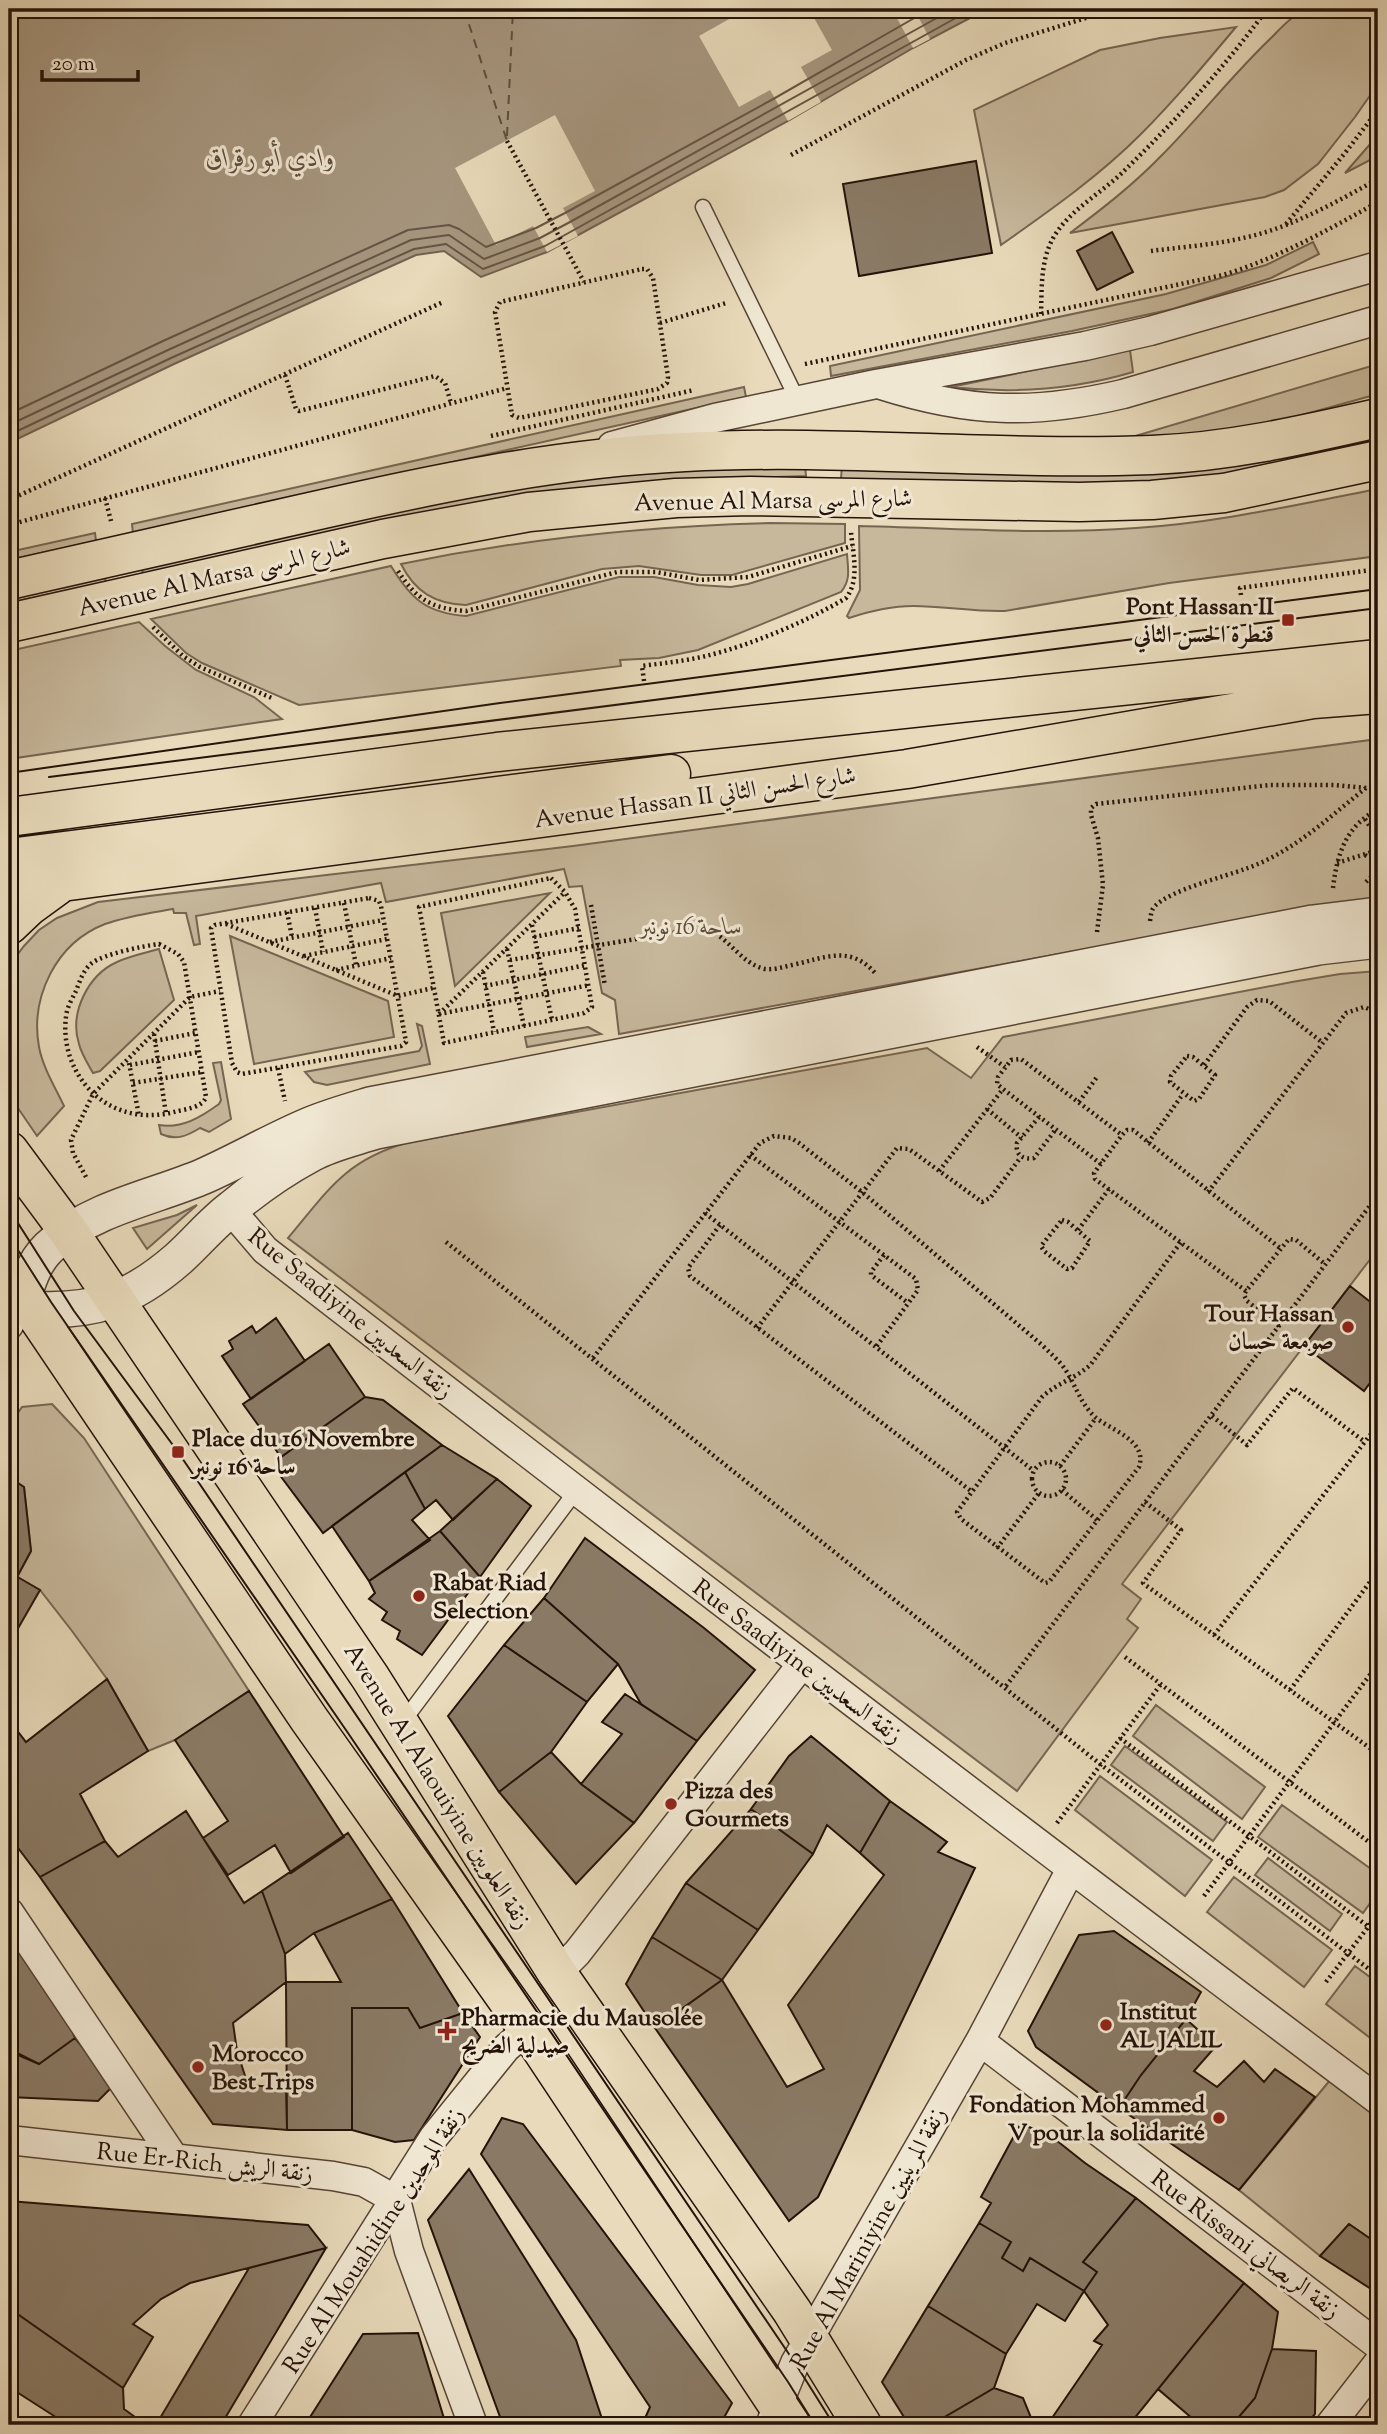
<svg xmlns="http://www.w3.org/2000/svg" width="1387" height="2434" font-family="'Sorts Mill Goudy',Amiri,serif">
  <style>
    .green { fill: #c7b89c; stroke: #766552; stroke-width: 2 }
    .water { fill: #a6967e; stroke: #72614f; stroke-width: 2 }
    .pier { fill: #e8daba }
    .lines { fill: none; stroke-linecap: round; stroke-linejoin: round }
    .shore { stroke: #665444; stroke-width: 2 }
    .ferry { stroke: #5f4d3e; stroke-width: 2; stroke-dasharray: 9 7; stroke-linecap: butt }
    .building { fill: #8a7a65; stroke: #251209; stroke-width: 2 }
    .service-casing { stroke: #564435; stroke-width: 17 }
    .minor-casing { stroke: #564435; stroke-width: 31 }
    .tertiary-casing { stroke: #564435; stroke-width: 38 }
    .primary-casing { stroke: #251209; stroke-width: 41 }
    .trunk-casing { stroke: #251209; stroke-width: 41 }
    .path { stroke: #251209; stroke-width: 4.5; stroke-dasharray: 2 3.5; stroke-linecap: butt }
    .service { stroke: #f0e7d2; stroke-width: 14 }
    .minor { stroke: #f0e7d2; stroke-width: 28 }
    .tertiary { stroke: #f0e7d2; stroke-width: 35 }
    .primary { stroke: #e8daba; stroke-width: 38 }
    .trunk { stroke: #e8daba; stroke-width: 38 }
    .tram { stroke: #251209; stroke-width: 2 }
    .poi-dot { fill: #8f2418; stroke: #f0e7d2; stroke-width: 2.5 }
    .labels { text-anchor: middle; stroke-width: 6; stroke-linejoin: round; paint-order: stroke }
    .street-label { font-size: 24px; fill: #251209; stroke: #f0e7d2 }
    .poi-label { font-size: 24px; font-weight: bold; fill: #251209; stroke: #f0e7d2; text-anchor: start }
    .park-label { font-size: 24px; font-style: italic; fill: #5e4c3c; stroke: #f0e7d2 }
    .water-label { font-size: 26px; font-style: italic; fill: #5f4d3e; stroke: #f0e7d2 }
  </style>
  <rect width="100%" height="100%" fill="#e8daba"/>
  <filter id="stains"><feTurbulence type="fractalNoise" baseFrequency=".00286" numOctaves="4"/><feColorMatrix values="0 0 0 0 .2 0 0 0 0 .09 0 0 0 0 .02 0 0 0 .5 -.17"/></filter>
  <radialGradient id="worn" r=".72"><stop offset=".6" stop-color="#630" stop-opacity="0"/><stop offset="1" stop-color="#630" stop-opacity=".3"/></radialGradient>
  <!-- green -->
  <path class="green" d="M1310 9H1378V84L1355 117 1318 164 1284 190 1265 197 1070 233C1102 209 1133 185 1161 156 1199 118 1232 75 1272 37 1284 25 1293 14 1310 9Z
    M1236 27C1205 64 1174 101 1140 135 1098 177 1049 211 1001 245L974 110 1100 50 1160 38Z
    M1378 135V156L1345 173Z
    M1313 242 1319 254 1271 278 1173 309 1072 331 831 376 830 366 1166 294 1266 265Z
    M1130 350 1133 372C1073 390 1014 394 951 387Z
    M1378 364V394L1284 420 1209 433 1132 437Z
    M744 387 746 397 133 533 132 524Z
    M1378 436V443L1205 478 1102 486 841 479 842 465Z
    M805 465 806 476 722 479 143 574 141 565 455 496 614 474Z
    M1378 489V556L1169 583 1005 611C974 612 944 606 913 606 890 606 870 611 849 618L847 616 860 590 859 526C951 528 1044 535 1136 528 1218 523 1298 504 1378 489Z
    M770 523 845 524V543L732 575H701L639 566 602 569 466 605C435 604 415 592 401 564 523 539 645 526 770 523Z
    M95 533 96 541 9 560V552Z
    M847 554C848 569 851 580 841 592L698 650 659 658 620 660 621 666 299 705 202 663 186 653 151 619 391 566C411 599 426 613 466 616L619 577H654L698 585 731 587 748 584Z
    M104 574 106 582 9 603V595Z
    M139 622 165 646 196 670 254 697 282 719 9 759V651Z
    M1378 739V903L1092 948 619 1034 615 1000 602 993 582 886 569 887 564 869 386 902 381 883 196 916 200 944 194 945 186 913H174L173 909C150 913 127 916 105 924 56 943 30 997 39 1047 43 1068 55 1087 64 1106L37 1136 9 1095V966L24 946 39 930 57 918 98 902 573 846Z
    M550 893 455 986 441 913Z
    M230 936 388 1001 394 1037 254 1064Z
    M159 949 174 1000 100 1071 93 1073C88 1064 81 1053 79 1044 69 1013 88 975 117 962 130 956 145 953 159 949Z
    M1378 971V1249L1122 1584 1141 1599 1127 1619 1138 1628 1017 1791 288 1238C327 1192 344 1161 406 1143L927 1048 971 1078 1003 1037 1292 982 1340 974Z
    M417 1024 422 1026 430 1064 327 1085 314 1082 305 1072 419 1051 422 1046Z
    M588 1027 601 1034 527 1047 525 1037Z
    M221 1062 231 1119 209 1132 200 1128C187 1136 176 1141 161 1134L159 1125C182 1129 201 1117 219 1104L221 1100 213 1063Z
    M197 1205 147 1249 133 1228 177 1215Z
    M52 1404 84 1438 249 1691 175 1740 148 1751 107 1679 72 1631 40 1590 17 1577 31 1551 24 1487 9 1477V1426L22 1407Z
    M1156 1705 1265 1787 1242 1819 1133 1736Z
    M1125 1746 1227 1822 1213 1841 1111 1765Z
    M1100 1776 1212 1860 1185 1896 1075 1810Z
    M1282 1805 1378 1874V1892L1363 1913 1258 1837Z
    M1268 1858 1342 1914 1330 1931 1255 1875Z
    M1234 1877 1332 1950 1304 1987 1207 1912Z
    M1355 1966 1378 1983V2044L1326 2004Z
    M1331 2079 1378 2116V2244L1349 2224 1320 2256 1239 2190Z"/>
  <!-- water -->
  <path class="water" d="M9 9H987L913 48 788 121 547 252 481 277 444 251 416 255 174 364 9 443Z"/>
  <!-- pier -->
  <path class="pier" d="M747 9H809L832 50 801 67 821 102 788 121 770 90 739 107 699 36Z
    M892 9H914L930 39 913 48Z
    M555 115 595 191 563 208 578 236 547 252 533 226 496 245 455 168Z"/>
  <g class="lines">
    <!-- shore -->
    <path class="shore" d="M9 414 163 341 408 230 449 225 459 229 486 247 536 228 565 213 775 98 930 9
      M9 425 168 350 411 240 449 235 484 259 540 238 570 222 953 9
      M9 435 171 358 414 249 446 244 483 269 545 246 972 9"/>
    <!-- ferry -->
    <path class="ferry" d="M464 9 507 141
      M507 136 513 9"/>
  </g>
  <!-- building -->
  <path class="building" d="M976 161 992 253 859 276 843 184Z
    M1112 232 1133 272 1097 290 1077 251Z
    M1350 1286 1378 1308V1372L1364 1391 1304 1346Z
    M276 1318 305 1361 251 1399 222 1356 233 1349 229 1341 252 1326 256 1333Z
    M329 1344 365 1397 281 1457 243 1404Z
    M365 1397 383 1400 442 1445 323 1533 279 1474 281 1457Z
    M442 1445 497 1479 453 1520 436 1500 425 1509 405 1472Z
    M405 1472 425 1509 412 1520 430 1540 369 1581 332 1526Z
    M9 1477 24 1487 31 1551 17 1577 9 1572Z
    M497 1479 531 1506 480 1577 440 1531Z
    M440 1531 480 1577 422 1655 397 1639 400 1631 382 1620 387 1612 369 1599 375 1593 369 1581Z
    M585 1538 704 1628 755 1670 697 1741 641 1704 618 1664 544 1598Z
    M9 1572 40 1590 9 1644Z
    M544 1598 618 1664 587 1702 504 1645Z
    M504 1645 587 1702 551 1752 499 1792 448 1716Z
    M107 1679 148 1751 80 1794 105 1841 40 1877 9 1836V1720L26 1742Z
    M249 1691 344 1837 291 1873 275 1845 228 1875 203 1838 228 1821 175 1740Z
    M625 1694 697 1741 634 1823 581 1784 622 1734 602 1722Z
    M811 1736 890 1801 860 1853 827 1825 813 1854 751 1809 789 1756Z
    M551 1752 581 1784 634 1823 576 1884 499 1792Z
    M890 1801 947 1842 938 1852 975 1868 818 2197 789 2221 655 2028 722 1980 787 2087 824 2069 788 2005 884 1875 860 1853Z
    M751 1809 813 1854 758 1930 686 1883Z
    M186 1811 244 1903 262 1891 285 1954 286 1982 233 2023 237 2051 248 2085 286 2088 287 2130 213 2124 40 1877 105 1841 118 1857Z
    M348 1833 392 1899 314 1933 285 1954 262 1891Z
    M686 1883 758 1930 722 1980 652 1937Z
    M392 1899 463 2013 420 2028 408 2008H352V2130H287L286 1982H341L314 1933Z
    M9 1931 64 2009 75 2038 39 2064 17 2053 15 2027 9 2018Z
    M1114 1931 1201 1992 1186 2019 1141 2075 1119 2108 1036 2047 1028 2031 1079 1935Z
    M652 1937 722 1980 655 2028 626 1984Z
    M352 2008H408L420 2028 463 2013 480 2037 414 2140 395 2142 352 2130Z
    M1186 2019 1216 2046 1194 2071 1217 2087 1244 2061 1264 2082 1275 2069 1315 2097 1239 2190 1119 2108 1141 2075Z
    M75 2038 114 2085 98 2101 9 2097V2051L39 2064Z
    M502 2118 523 2124 732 2403 720 2425H642L650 2407 481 2154Z
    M1021 2123 1056 2140 1085 2163 1136 2198 1083 2262 1097 2272 1084 2291 1030 2258 1023 2271 1002 2258 1011 2242 979 2223 991 2203 981 2197Z
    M469 2169 576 2340 604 2425H503L428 2220Z
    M1136 2198 1244 2283 1129 2425H1061L1052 2418 1102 2345 1094 2341 1108 2325 1084 2291 1097 2272 1083 2262Z
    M9 2201 308 2225 326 2248 190 2283 161 2299 133 2324 153 2337 123 2388 9 2308Z
    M979 2223 1011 2242 1002 2258 1023 2271 1030 2258 1084 2291 1065 2321 1037 2304 1006 2354 928 2306Z
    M1349 2224 1378 2244V2280L1371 2289 1320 2256Z
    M326 2248 221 2425H156L249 2268Z
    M1244 2283 1278 2312 1272 2349 1255 2398 1232 2425H1200L1158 2389Z
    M928 2306 1006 2354 994 2388 931 2425H909L882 2382Z
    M9 2308 123 2388 124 2409 146 2425H64L65 2423 9 2387Z
    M418 2333 446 2425H305L363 2334Z
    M1272 2349 1316 2351 1315 2414 1306 2425H1232L1255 2398Z
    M994 2388 1023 2398 1034 2425H931Z
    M1189 2416 1200 2425H1181Z"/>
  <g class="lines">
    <defs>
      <path id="service" d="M703 207 798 401
        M402 1723 576 1491"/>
      <path id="minor" d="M881 385C969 413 1034 415 1123 394L1378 320
        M612 446 715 418 876 384 1085 346 1150 331 1378 266
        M230 1209 265 1250C634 1536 1005 1820 1378 2100
        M9 1325 23 1297
        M9 1912 174 2158
        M557 1973 577 1953 802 1664
        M980 2041 1378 2345
        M9 2140 333 2176 364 2182 396 2200 409 2251 473 2425
        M772 2420 795 2363 980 2041 1071 1869
        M252 2425 434 2137 506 2048 528 2029
        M1330 2425 1378 2363"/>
      <path id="tertiary" d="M23 1297C30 1276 36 1257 54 1243 96 1207 155 1197 204 1176 240 1160 274 1140 310 1125 329 1117 350 1111 370 1105L1313 923 1378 915
        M31 1309C93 1313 131 1300 178 1259 196 1243 212 1223 232 1208 256 1188 283 1169 311 1154 331 1143 355 1138 376 1131L1318 947 1378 940"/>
      <path id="primary" d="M9 580C106 558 204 536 301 514 428 485 555 458 685 452 841 444 996 461 1152 455 1229 452 1303 435 1378 418
        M9 623 383 539 529 512 676 498 750 496 1079 502 1152 500 1224 493 1378 460
        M9 1151 69 1232 370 1677 557 1973 792 2311 862 2425
        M9 1275 309 1719 528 2029 791 2425"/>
      <path id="trunk" d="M9 817 497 752 1378 659
        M9 858 671 774
        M9 889 907 769 1313 699 1378 694
        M9 925 28 907 61 883"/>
    </defs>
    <!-- service casing -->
    <use href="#service" class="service-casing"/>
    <!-- minor casing -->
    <use href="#minor" class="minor-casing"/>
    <!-- tertiary casing -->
    <use href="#tertiary" class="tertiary-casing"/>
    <!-- primary casing -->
    <use href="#primary" class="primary-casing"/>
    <!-- trunk casing -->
    <use href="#trunk" class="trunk-casing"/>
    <!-- path -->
    <path class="path" d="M507 141 584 282
      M791 155 966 60 1005 43 1115 9
      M1286 224 1345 153 1378 110
      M1151 251C1181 247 1213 245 1243 238 1291 228 1336 202 1378 179
      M642 269H647L653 278 668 377 667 383 658 389 519 418 512 415 495 312 500 302Z
      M1041 314C1042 287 1040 259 1055 235 1071 209 1103 192 1125 170 1176 120 1225 67 1267 9
      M660 323 726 303
      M805 364 1223 275C1278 258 1328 230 1378 202
      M285 375 296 409 299 411 435 376 445 383 451 403
      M491 436 694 390
      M105 498 111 521
      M9 500 443 302
      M9 525 507 388
      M398 571C416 599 432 609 466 611L617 572H656L699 580 748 577 852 546
      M1241 595 1240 588 1378 569
      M153 627 183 656 200 667 274 699
      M644 681 642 666C664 663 685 661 706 656 751 645 806 622 846 598 860 580 853 554 851 532
      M1365 819 1378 839
      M1365 855 1378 862
      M1337 863 1378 850
      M551 878 565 892 575 909 592 1007 584 1013 444 1043 419 907Z
      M1366 882 1378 870
      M1333 888C1337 854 1346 826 1378 809
      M369 898 379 901 381 906 406 1042 401 1046 242 1074 237 1072 232 1063 211 928 215 925Z
      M344 903 356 965
      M591 905 605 986
      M315 908 323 952
      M287 912 292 937
      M1150 921C1151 915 1151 910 1155 906 1171 890 1223 877 1245 869 1292 853 1328 818 1366 788
      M226 924 398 996 433 988
      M532 925 552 1020
      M1097 932 1103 885 1098 838 1091 815V808L1096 804 1270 785H1334L1378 789
      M534 937 579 928
      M270 942 383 920
      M159 944 178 954 184 962 206 1097C202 1108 185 1109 174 1112 127 1124 84 1101 69 1054 65 1040 64 1025 67 1011 69 1004 73 997 76 991 80 981 83 970 92 963 104 954 143 946 159 944Z
      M507 949 524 1026
      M304 956 387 939
      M510 960 702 928C727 933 740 964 765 969 774 970 783 967 792 965 825 958 850 944 876 974
      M336 970 391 958
      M483 972 494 1032
      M485 986 586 965
      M439 1014 565 892
      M439 1014 590 985
      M154 1034 166 1114
      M155 1041 195 1033
      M977 1047 1005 1067
      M1187 1056 1193 1057 1215 1075 1199 1099 1194 1101 1170 1082 1171 1076Z
      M129 1063 139 1116
      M130 1065 199 1052
      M1204 1065 1247 1007 1257 1000 1269 1001 1323 1043
      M278 1068 285 1101
      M133 1083 202 1072
      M1079 1102 1097 1077
      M987 1109 1022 1138
      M1039 1117 1017 1143C1015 1155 1023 1160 1034 1158L1056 1129
      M1148 1143 1183 1094
      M750 1155 916 1279 918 1290 876 1347
      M1101 1164 1003 1089 997 1084 998 1077 1011 1060 1021 1059 1122 1135
      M939 1171 1003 1089
      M86 1177 73 1153 71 1140 93 1094 190 997 220 991
      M1208 1192 1346 1013 1364 1007 1378 1013
      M705 1213 1034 1471
      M1062 1220 1068 1222 1090 1241 1072 1268 1067 1269 1044 1251 1041 1246Z
      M720 1225 688 1268 690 1276 971 1491
      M1078 1230 1109 1189
      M446 1242 1100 1764 1378 1976
      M884 1255 871 1272V1275L908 1303
      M1246 1291 1095 1179 1094 1173 1122 1135 1127 1130H1133L1280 1248
      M1279 1326 1247 1301 1244 1295 1246 1291 1289 1239 1296 1240 1325 1264
      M757 1328 897 1148 909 1149 982 1202 990 1198 1021 1157
      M593 1358 760 1143 774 1136 791 1138 799 1143 862 1192 1042 1345C1049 1352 1056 1358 1062 1365 1075 1382 1079 1402 1095 1417 1110 1430 1148 1440 1139 1467L1049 1582 1045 1583 961 1519 957 1512 1042 1397C1057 1383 1077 1378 1091 1364L1181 1242
      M1212 1416 1247 1445 1293 1388 1365 1442
      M1032 1479a17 17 0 1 1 34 0a17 17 0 1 1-34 0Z
      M1060 1466 1096 1418
      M1062 1490 1097 1520
      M1145 1502 1181 1530 1143 1583 1144 1584 1378 1754
      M997 1548 1039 1493
      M1214 1635 1378 1425
      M1125 1657 1378 1849
      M1006 1686 1378 1195
      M1290 1690 1378 1571
      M1120 1738 1378 1934
      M1057 1823 1161 1684
      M1204 1896 1378 1664
      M1326 1982 1378 1914"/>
    <!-- service -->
    <use href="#service" class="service"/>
    <!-- minor -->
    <use href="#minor" class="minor"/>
    <!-- tertiary -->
    <use href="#tertiary" class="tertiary"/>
    <!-- primary -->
    <use href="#primary" class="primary"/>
    <!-- trunk -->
    <use href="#trunk" class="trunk"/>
    <!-- tram -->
    <path class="tram" d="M9 773 500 703 1378 589
      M49 777 1378 608
      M9 1209 74 1311 178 1452 795 2363 834 2425
      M9 1236 51 1302 348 1733 788 2382 815 2425"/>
  </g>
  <!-- markers -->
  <g class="poi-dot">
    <rect x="1281" y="613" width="14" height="14" rx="3.5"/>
    <circle cx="1348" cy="1327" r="7"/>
    <rect x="171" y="1445" width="14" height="14" rx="3.5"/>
    <circle cx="419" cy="1596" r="7"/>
    <circle cx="671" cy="1804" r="7"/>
    <circle cx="1106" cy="2025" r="7"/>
    <path d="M443.5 2020.5h7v7h7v7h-7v7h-7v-7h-7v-7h7z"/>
    <circle cx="198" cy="2067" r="7"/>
    <circle cx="1219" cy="2118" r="7"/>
  </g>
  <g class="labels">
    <!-- street labels -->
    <g class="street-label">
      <text transform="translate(773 500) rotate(-1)" y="8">Avenue Al Marsa شارع المرسى</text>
      <text transform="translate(214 577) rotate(-13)" y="8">Avenue Al Marsa شارع المرسى</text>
      <text transform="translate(695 797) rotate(-8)" y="8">Avenue Hassan II شارع الحسن الثاني</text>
      <text transform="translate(351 1313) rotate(39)" y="8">Rue Saadiyine زنقة السعديين</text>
      <text transform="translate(798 1661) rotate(37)" y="8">Rue Saadiyine زنقة السعديين</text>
      <text transform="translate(438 1786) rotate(58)" y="8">Avenue Al Alaouiyine زنقة العلويين</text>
      <text transform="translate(205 2162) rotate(6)" y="8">Rue Er-Rich زنقة الريش</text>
      <text transform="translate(868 2238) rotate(-61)" y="8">Rue Al Mariniyine زنقة المرينيين</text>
      <text transform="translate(373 2240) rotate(-57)" y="8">Rue Al Mouahidine زنقة الموحدين</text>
      <text transform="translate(1246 2244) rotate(37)" y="8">Rue Rissani زنقة الريصاني</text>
    </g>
    <!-- poi labels -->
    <g class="poi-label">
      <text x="1274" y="614" text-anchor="end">Pont Hassan II<tspan x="1274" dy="28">قنطرة الحسن الثاني</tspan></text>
      <text x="1334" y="1321" text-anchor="end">Tour Hassan<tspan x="1334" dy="28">صومعة حسان</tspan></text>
      <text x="192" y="1446">Place du 16 Novembre<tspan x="192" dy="28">ساحة 16 نونبر</tspan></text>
      <text x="433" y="1590">Rabat Riad<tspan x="433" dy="28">Selection</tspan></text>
      <text x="685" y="1798">Pizza des<tspan x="685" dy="28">Gourmets</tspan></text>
      <text x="1120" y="2019">Institut<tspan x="1120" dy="28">AL JALIL</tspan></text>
      <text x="461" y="2025">Pharmacie du Mausolée<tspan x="461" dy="28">صيدلية الضريح</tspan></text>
      <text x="212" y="2061">Morocco<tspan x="212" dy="28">Best Trips</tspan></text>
      <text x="1205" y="2112" text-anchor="end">Fondation Mohammed<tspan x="1205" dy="28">V pour la solidarité</tspan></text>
    </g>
    <!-- park labels -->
    <g class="park-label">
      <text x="691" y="934">ساحة 16 نونبر</text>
    </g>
    <!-- water labels -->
    <g class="water-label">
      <text x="270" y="166">وادي أبو رقراق</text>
    </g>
  </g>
  <!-- margin -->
  <rect width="1387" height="2434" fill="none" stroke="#e8daba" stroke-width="35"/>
  <rect x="10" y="10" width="1366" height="2413" fill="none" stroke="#251209" stroke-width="3.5"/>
  <rect x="18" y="18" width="1352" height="2399" fill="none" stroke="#251209" stroke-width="2"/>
  <!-- scale -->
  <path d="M42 70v10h96v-10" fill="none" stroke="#251209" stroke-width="3.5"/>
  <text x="52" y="70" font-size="21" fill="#251209" stroke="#f0e7d2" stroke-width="5" paint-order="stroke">20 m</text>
  <rect width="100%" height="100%" filter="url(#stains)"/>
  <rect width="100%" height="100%" fill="url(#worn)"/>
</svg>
